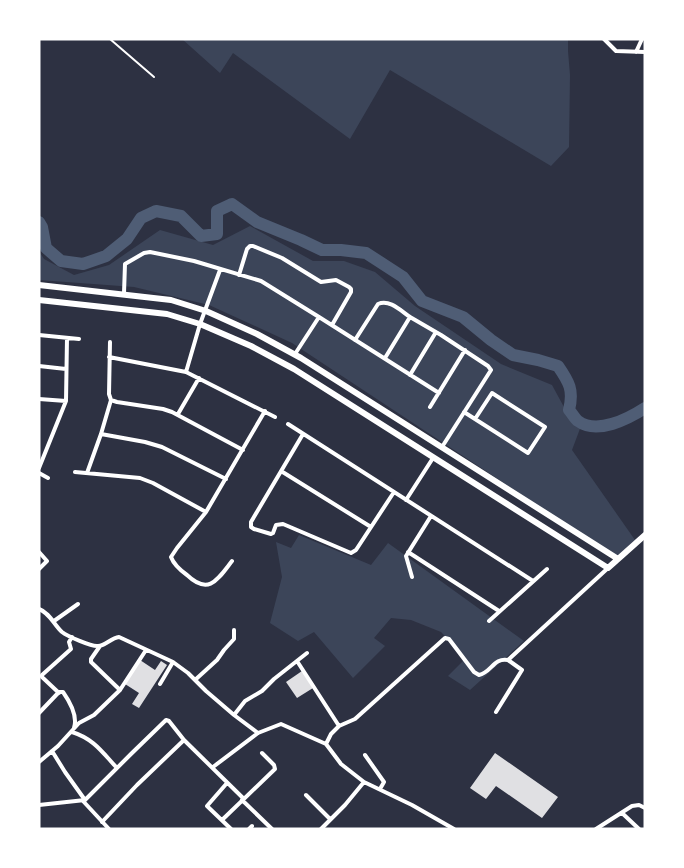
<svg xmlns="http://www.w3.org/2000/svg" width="684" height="868" font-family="Karla,sans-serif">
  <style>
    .green { fill: #3c4559 }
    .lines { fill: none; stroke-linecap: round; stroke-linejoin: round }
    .river { stroke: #4f5d75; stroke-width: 12 }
    .building { fill: #e0e0e3 }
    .service { stroke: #fff; stroke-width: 2 }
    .minor { stroke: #fff; stroke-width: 4 }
    .secondary { stroke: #fff; stroke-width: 6 }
  </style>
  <rect width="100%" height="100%" fill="#2d3142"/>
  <!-- green -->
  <path class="green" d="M182 39H568V51L570 75 569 147 551 166 390 70 350 139 233 53 220 73Z
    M250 226 313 261H344L375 272 415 306 501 364 552 385 571 420 581 426 572 450 635 540 616 557 292 343 209 305 134 287 39 280V251L44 259 74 275 109 265 160 230 213 245Z
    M299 535 371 565 388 543 524 641 470 690 448 676 466 658 441 632 411 620 391 618 374 638 385 646 353 678 314 632 298 641 270 623 282 577 276 542 291 548Z"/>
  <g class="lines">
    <!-- river -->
    <path class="river" d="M39 222 42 227 46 248 61 261 83 264 106 256 127 239 141 218 156 211 181 216 201 236 217 234V211L232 204 257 222 301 240 322 250H341L366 253 403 277 422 301 463 317 491 340 513 355 538 360 558 366C569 382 574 390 569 410 572 413 575 419 578 421 597 435 628 419 645 408"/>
  </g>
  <!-- building -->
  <path class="building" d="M140 660 155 670 161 661 167 665 139 708 132 704 139 693 125 684Z
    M302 671 313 688 297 698 286 682Z
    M495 753 558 797 542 818 496 786 486 799 470 788Z"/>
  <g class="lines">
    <!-- service -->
    <path class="service" d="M110 39 154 77"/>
    <!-- minor -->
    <path class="minor" d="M604 39 616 51 645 52
      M636 52 642 39
      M239 275 247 249 250 246H253L282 258 321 282 336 280 349 287 351 289V292L332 325
      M124 293 125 264 144 253 150 252 194 261 261 281 319 317
      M410 317 441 335 488 366 491 370 442 447
      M39 335 79 339
      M355 340 378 304C390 299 401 311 410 317L385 358
      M110 342 109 394 111 400 117 402 163 409 172 412 243 450
      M295 354 319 317 439 393
      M109 357 186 372 275 417
      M39 366 66 369
      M186 372 200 324 220 270
      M410 375 436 332
      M39 399 66 401
      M430 407 465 350
      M464 412 528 453 545 427 492 393 475 419
      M178 414 199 378
      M288 424 533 581
      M101 434 145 442 162 447 226 479
      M303 434 251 522V527L254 529 271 534 273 533 276 525 283 524 351 553 356 550 394 492
      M39 468 66 401 67 338
      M281 471 371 527
      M75 472 140 478 153 483 206 512
      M39 473 48 478
      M87 473 101 434 111 400
      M406 500 433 458
      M39 552 47 561 39 569
      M408 552 499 611
      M232 561C218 579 209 596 187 575 180 570 174 565 171 557L177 548 206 512 265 411
      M412 577 406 556 431 516
      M39 609C50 613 54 625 62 632 67 636 92 647 98 646 105 646 111 638 119 637L173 662 188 673 206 691 234 715 258 733
      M54 621 78 604
      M489 621 547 569
      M100 646 91 659V662L120 690
      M297 661 339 726 331 734 326 744
      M195 680 217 660 224 650 234 639V630
      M160 684 173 662
      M59 693 42 677V675L71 649 69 642 72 637
      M496 712 522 670 508 660 608 568
      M39 713 59 692H63C70 702 78 716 74 728
      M234 715 245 701 262 691 274 679 307 653
      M339 726 355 719 445 638 449 639 474 672 479 675C491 673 494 657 508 660
      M72 732C94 739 102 752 117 768
      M52 751 65 772 85 800
      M365 755 384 782 380 789
      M39 762 58 746 79 723 94 715 120 690 146 650
      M213 767 258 733 281 724 326 744 341 764 364 782 412 805 454 829
      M227 783 207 806 231 829
      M306 795 330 819
      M242 800 272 829
      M83 801 109 829
      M39 805 85 800 131 754 166 720 169 721 184 740 243 798
      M622 813 639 829
      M222 820 275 769 274 765 262 753
      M102 822 137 785 184 740
      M249 829 252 826
      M321 829 345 805 364 782
      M596 829 632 806 639 805 645 808"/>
    <!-- secondary -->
    <path class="secondary" d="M39 285 171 300 206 311 257 334 301 358 618 559
      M39 300 167 314 200 324 251 346 294 369 608 568 645 535"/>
  </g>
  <!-- border -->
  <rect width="684" height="868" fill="none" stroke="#ffffff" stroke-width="81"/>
</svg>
